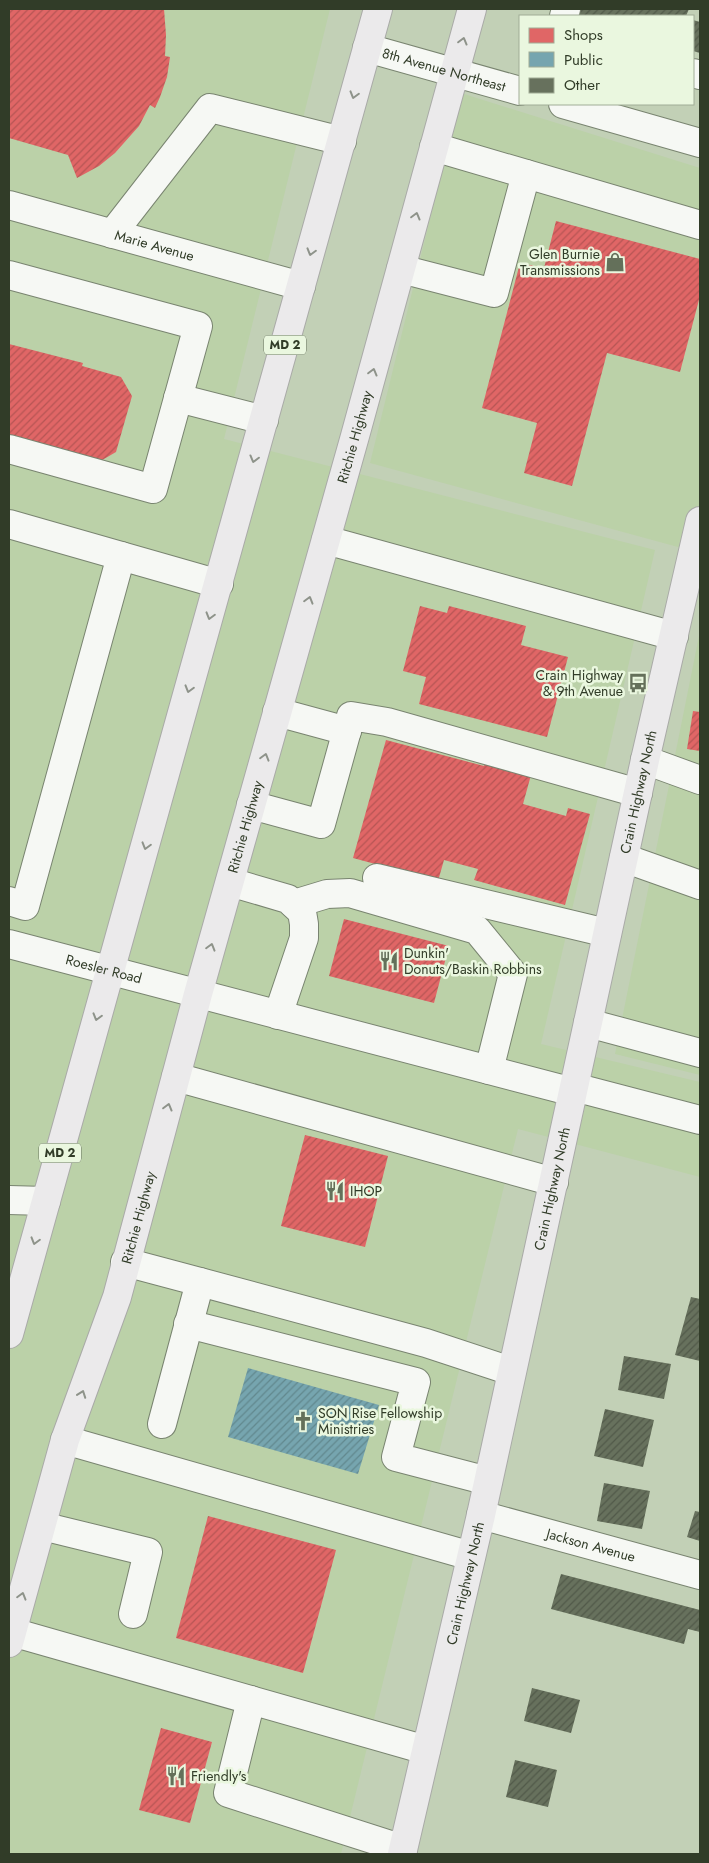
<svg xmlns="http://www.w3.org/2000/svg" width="709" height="1863" font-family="Jost,sans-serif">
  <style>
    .built { fill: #bbd1a8 }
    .shops { fill: url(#shops-hatch) }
    .public { fill: url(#public-hatch) }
    .building { fill: url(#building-hatch) }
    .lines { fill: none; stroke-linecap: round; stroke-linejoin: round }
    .minor-casing { stroke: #798470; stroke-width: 30 }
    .major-casing { stroke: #a9aaa7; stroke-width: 30 }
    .minor { stroke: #f6f8f4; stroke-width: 28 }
    .major { stroke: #ebeaeb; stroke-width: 28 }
    .oneway { stroke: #8e938a }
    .labels { text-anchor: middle; stroke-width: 5; stroke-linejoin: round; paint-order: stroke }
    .shield { fill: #eaf7df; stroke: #68745f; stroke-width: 1 }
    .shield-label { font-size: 12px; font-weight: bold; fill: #313c28 }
    .street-label { font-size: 14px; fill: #313c28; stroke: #eaf7df }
    .poi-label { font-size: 14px; fill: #313c28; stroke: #eaf7df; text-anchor: start }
  </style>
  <defs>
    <pattern id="shops-hatch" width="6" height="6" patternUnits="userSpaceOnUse" patternTransform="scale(1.25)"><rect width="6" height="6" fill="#e06666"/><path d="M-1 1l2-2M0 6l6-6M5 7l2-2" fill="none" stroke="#b65554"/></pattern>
    <pattern id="public-hatch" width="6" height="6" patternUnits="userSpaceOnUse" patternTransform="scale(1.25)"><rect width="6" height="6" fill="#76a5af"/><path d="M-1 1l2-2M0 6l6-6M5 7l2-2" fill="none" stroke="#61888e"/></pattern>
    <pattern id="building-hatch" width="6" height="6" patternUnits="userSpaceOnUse" patternTransform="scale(1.25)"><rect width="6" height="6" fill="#67715d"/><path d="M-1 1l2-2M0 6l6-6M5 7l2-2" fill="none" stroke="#515949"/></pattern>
  </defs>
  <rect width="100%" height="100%" fill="#c2d0b6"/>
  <!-- built -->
  <path class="built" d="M9 9H330L224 439 655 550 541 1044 700 1082V1177L518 1129 341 1854H9Z
    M461 93 700 168V553L370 463Z
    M700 631V1075L615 1054Z"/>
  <!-- shops -->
  <path class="shops" d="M9 9H164L166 35 165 56 170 57 167 77 160 97 155 108 150 105 139 126 115 153 99 166 77 178 68 155 9 138Z
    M556 221 700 259V296L680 372 607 353 572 486 524 473 537 423 482 408 520 263 544 268Z
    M9 344 83 363 82 366 121 377 132 396 116 452 97 463 9 439Z
    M420 606 447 613 449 606 526 626 521 645 568 657 547 737 419 704 426 677 403 671Z
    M693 711 700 712V751L687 749Z
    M386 740 484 766 485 762 531 775 523 804 566 816 568 808 590 814 565 905 474 880 478 869 444 860 438 881 353 858Z
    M344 919 449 946 434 1003 329 976Z
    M305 1135 388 1156 365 1247 281 1226Z
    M208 1516 336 1550 303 1673 176 1638Z
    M161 1728 212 1742 190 1823 139 1810Z"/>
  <!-- public -->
  <path class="public" d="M248 1368 379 1405 358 1474 228 1437Z"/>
  <!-- building -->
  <path class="building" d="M577 9H689L686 16H575Z
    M693 20 700 22V53L693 51Z
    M691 1297 700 1299V1361L675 1355Z
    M624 1356 671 1364 664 1399 618 1390Z
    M605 1409 654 1420 643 1467 594 1456Z
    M604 1483 650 1491 642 1529 597 1521Z
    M695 1511 700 1512V1541L687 1537Z
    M561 1574 700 1610V1632L688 1629 684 1644 551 1609Z
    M532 1688 580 1700 571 1733 524 1721Z
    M515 1760 557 1770 548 1807 506 1797Z"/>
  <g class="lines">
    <defs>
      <g id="minor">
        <path d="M564 16 566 9"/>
        <path id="s1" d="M367 48 520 91"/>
        <path d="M693 73 700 75"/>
        <path d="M563 104 700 143"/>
        <path d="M434 147 700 225"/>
        <path id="s2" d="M9 205 301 286"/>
        <path d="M112 234 210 108 342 141"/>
        <path d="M401 269 494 293 526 174"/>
        <path d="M9 275 198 326 153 489 9 449"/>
        <path d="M178 398 264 420"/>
        <path d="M9 524 219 584"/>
        <path d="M326 540 674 636"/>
        <path d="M277 712 347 731"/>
        <path d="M645 760 700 780"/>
        <path d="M251 805 321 824 351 716 387 722 638 793"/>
        <path d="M624 858 700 885"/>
        <path d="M377 878 607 933"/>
        <path d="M230 882 288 899 302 912 304 924V938L278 1015"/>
        <path d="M9 901 25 906 121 556"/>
        <path d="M294 904 327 894 350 893 477 930 513 974 489 1070"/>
        <path id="s3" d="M9 944 573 1092"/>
        <path d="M588 1023 700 1053"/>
        <path d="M176 1077 554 1182"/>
        <path d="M574 1087 700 1120"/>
        <path d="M9 1200 46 1201"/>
        <path d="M125 1262 200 1282 162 1424"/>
        <path d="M200 1282 426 1343 511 1371"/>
        <path d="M188 1324 416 1382 396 1457 488 1481"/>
        <path d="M65 1440 471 1556"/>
        <path id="s4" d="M481 1515 700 1575"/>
        <path d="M42 1526 148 1552 133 1614"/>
        <path d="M12 1632 426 1750"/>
        <path d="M251 1700 228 1793 403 1849"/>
      </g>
      <g id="major">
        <path d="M9 1334 378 9"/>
        <path id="s5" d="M9 1643 65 1440 117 1297 198 994 355 436 472 9"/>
        <path id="s6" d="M402 1854 481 1515 645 760 700 521"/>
      </g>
    </defs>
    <!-- minor casing -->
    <use href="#minor" class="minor-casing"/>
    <!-- major casing -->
    <use href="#major" class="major-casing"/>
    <!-- minor -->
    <use href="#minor" class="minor"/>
    <!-- major -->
    <use href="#major" class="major"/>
  </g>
  <!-- one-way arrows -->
  <defs><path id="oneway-chevron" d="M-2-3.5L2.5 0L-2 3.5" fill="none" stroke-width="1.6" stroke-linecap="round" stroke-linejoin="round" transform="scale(1.25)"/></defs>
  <g class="oneway">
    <use href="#oneway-chevron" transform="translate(463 41) rotate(-75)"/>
    <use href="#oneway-chevron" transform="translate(354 95) rotate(106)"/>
    <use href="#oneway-chevron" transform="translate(416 216) rotate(-75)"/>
    <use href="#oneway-chevron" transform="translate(311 252) rotate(106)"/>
    <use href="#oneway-chevron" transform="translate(373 372) rotate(-75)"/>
    <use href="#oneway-chevron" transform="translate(254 459) rotate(105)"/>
    <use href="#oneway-chevron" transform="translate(309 600) rotate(-74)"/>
    <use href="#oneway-chevron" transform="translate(210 616) rotate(106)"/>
    <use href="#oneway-chevron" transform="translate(189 689) rotate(106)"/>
    <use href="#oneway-chevron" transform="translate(265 757) rotate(-74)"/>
    <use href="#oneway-chevron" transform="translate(146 846) rotate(106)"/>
    <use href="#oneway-chevron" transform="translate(211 947) rotate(-74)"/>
    <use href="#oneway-chevron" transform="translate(97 1017) rotate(106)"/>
    <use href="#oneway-chevron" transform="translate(168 1107) rotate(-75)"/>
    <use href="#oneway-chevron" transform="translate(35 1241) rotate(106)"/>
    <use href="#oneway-chevron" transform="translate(82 1394) rotate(-70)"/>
    <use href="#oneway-chevron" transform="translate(22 1596) rotate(-74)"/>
  </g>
  <!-- icons -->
  <defs>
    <symbol id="shop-bare" viewBox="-9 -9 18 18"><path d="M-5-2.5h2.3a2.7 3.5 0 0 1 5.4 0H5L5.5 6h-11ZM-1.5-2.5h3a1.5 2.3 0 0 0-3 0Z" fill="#64705a" stroke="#eaf7df" stroke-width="2.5" paint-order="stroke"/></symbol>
    <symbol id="bus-bare" viewBox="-9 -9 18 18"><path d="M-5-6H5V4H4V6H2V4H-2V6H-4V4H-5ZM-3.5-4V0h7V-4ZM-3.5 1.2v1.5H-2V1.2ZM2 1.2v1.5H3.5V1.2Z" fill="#64705a" stroke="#eaf7df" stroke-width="2.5" paint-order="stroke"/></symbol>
    <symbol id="restaurant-bare" viewBox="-9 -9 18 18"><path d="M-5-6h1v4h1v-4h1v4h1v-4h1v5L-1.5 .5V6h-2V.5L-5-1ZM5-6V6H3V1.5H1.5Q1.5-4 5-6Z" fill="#64705a" stroke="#eaf7df" stroke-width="2.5" paint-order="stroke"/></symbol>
    <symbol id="church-bare" viewBox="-9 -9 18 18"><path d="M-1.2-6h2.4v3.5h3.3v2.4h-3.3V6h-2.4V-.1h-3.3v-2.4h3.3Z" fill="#64705a" stroke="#eaf7df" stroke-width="2.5" paint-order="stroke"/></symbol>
  </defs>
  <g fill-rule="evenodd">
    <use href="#shop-bare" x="601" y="248" width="28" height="28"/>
    <use href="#bus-bare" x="624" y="669" width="28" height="28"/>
    <use href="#restaurant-bare" x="375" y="947" width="28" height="28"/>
    <use href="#restaurant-bare" x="321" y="1177" width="28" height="28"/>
    <use href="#church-bare" x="289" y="1407" width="28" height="28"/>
    <use href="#restaurant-bare" x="162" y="1762" width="28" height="28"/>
  </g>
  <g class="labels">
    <!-- shield labels -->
    <g class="shield">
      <rect x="264" y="335.5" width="42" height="19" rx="4"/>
      <rect x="39" y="1143.5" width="42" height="19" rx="4"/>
    </g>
    <g class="shield-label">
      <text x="285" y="349">MD 2</text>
      <text x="60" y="1157">MD 2</text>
    </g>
    <!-- street labels -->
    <g class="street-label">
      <text dy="5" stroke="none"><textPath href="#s1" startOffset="80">8th Avenue Northeast</textPath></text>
      <text dy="5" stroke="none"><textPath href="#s2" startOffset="151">Marie Avenue</textPath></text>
      <text dy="5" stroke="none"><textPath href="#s5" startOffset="1255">Ritchie Highway</textPath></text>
      <text dy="5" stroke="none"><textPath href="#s6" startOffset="1088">Crain Highway North</textPath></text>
      <text dy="5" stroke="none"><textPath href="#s5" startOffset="850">Ritchie Highway</textPath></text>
      <text dy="5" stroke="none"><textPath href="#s3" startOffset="98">Roesler Road</textPath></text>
      <text dy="5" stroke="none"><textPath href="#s6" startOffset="682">Crain Highway North</textPath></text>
      <text dy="5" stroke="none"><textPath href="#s5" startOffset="445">Ritchie Highway</textPath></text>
      <text dy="5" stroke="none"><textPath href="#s4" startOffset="114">Jackson Avenue</textPath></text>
      <text dy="5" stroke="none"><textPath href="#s6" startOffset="278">Crain Highway North</textPath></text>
    </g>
    <!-- poi labels -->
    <g class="poi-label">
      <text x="600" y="259" text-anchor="end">Glen Burnie<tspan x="600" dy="16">Transmissions</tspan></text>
      <text x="623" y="680" text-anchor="end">Crain Highway<tspan x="623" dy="16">&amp; 9th Avenue</tspan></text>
      <text x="404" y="958">Dunkin'<tspan x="404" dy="16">Donuts/Baskin Robbins</tspan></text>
      <text x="350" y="1196">IHOP</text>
      <text x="318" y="1418">SON Rise Fellowship<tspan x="318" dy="16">Ministries</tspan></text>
      <text x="191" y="1781">Friendly's</text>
    </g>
  </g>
  <!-- border -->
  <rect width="709" height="1863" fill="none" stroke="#313c28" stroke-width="20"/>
  <!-- legend -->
  <rect x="519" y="15" width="175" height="90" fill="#eaf7df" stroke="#a0ac96"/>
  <rect x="529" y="28" width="25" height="15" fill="#e06666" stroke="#a0ac96"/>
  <text x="564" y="40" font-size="15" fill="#313c28">Shops</text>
  <rect x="529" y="52" width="25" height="15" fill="#76a5af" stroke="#a0ac96"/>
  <text x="564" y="65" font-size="15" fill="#313c28">Public</text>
  <rect x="529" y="78" width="25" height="15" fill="#67715d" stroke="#a0ac96"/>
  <text x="564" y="90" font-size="15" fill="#313c28">Other</text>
</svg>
